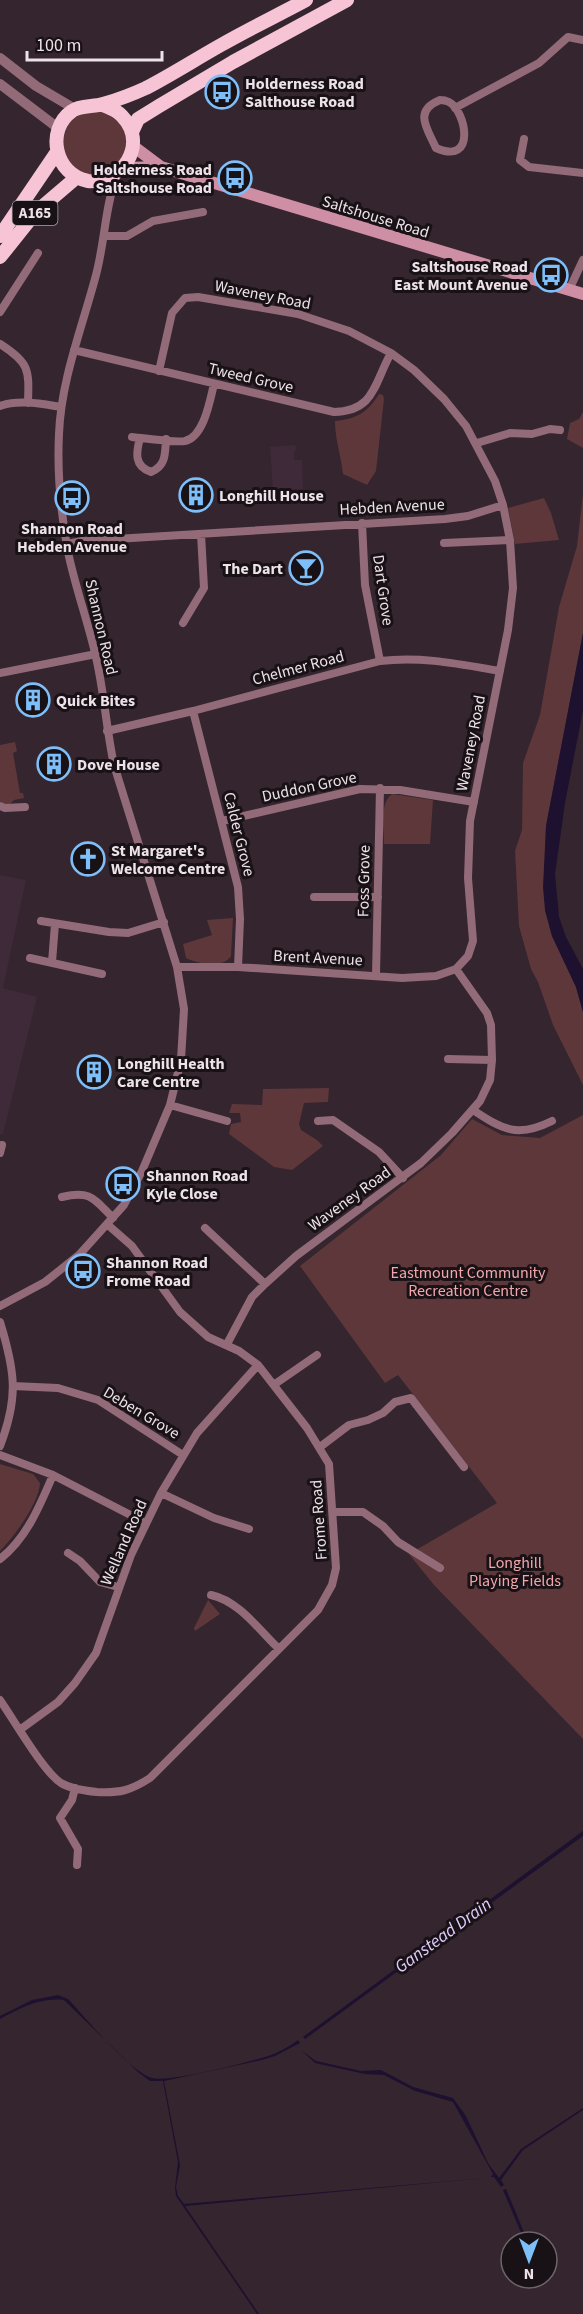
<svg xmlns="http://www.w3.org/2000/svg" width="583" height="2314" font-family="'Source Sans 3',sans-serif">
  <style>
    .built { fill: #3f2a39 }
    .green { fill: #5e373a }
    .water { fill: #1e102f }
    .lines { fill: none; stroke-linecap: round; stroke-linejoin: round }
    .minor { stroke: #926a78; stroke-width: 8 }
    .tertiary { stroke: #926a78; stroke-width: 10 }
    .secondary { stroke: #ce8ea3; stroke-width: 12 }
    .trunk { stroke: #f6c4d4; stroke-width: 14 }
    .labels { text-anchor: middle; stroke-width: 6; stroke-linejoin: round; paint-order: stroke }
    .shield { fill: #181115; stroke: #ada3a9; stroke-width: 1.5 }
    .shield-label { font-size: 15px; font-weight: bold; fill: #ede2e9 }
    .poi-label { font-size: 16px; font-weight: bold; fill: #ede2e9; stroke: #181115; text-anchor: start }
    .street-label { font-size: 16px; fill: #ede2e9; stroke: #181115 }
    .park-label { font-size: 16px; fill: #f3a7ab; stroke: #181115 }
    .water-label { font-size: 18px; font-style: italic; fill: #e0ccff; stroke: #181115 }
  </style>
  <rect width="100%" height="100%" fill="#34252f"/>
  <!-- built -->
  <path class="built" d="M294 445 297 447 294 453V460H302L303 489 273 490 270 447Z
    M0 875 26 880 3 988 37 997 3 1134H0Z"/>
  <!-- green -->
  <path class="green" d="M93 111C100 112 109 113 115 118 130 129 131 156 116 168 111 172 100 174 94 176 86 173 77 171 71 166 57 152 64 130 73 116Z
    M379 394 383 395 384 399 376 471 367 485 343 474C341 455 335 440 335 421 357 419 368 412 379 394Z
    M583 412V448L567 439 570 423 579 419Z
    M583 494V633L546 826 545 910 552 936 576 987 583 1012V1085L553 1025 538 982 531 969 519 926 515 851 522 830 523 763 540 715 559 607 577 546Z
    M544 498 551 513 559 540 515 544 508 508Z
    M15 742 17 751 13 753 20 793H23L24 798 14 800 9 805 0 802V745Z
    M392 794 433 800 430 844H384C384 829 379 803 392 794Z
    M233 918 231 956C223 969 198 964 186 958L183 944 212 935 207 920Z
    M329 1088 328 1102 304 1103 299 1124 301 1130 317 1140 323 1146 292 1170 274 1167 229 1134 231 1124 241 1122 240 1113H229L232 1104 262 1105 263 1089Z
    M583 1115V1739L434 1585 409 1554 497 1503 398 1375 385 1383 300 1266 441 1155 472 1119 502 1135 540 1138Z
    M0 1464 33 1474 40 1483C39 1503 14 1537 0 1551Z
    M208 1600 220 1614 195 1631 194 1628Z"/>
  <!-- water -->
  <path class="water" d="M583 633V710L565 803 555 874 559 917 566 937 583 969V1012L576 987 552 936 545 910 543 887 546 826Z
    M583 1831V1836L305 2039 303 2037Z
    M58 1995 68 1999C86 2018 129 2071 152 2078 169 2083 255 2061 274 2054 283 2050 291 2045 298 2040L300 2043 275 2056 262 2060 164 2081 180 2165 176 2187 178 2196 184 2204 486 2178 185 2206 259 2314H257L176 2196 175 2188 178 2162 163 2081H150L138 2072 64 2000C40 1997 21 2008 0 2019V2016L32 2000Z
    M302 2051 316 2061 361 2071 381 2070 413 2087 453 2098 466 2116 488 2163 499 2178 521 2149 583 2108V2110L523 2150 501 2180 504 2185 501 2187 494 2177H491L493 2174 453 2102 415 2091 384 2075 365 2074 315 2063Z
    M506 2189 528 2242H525L503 2190Z"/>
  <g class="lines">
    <!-- minor -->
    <path class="minor" d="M440 100C443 100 447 101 449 102 466 111 477 166 436 148 427 128 413 111 440 100Z
      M455 108 539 63 568 37 583 40
      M524 139 520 160 529 167 583 173
      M105 236H127L153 221 203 212
      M569 290 583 260
      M0 312 38 253
      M0 344C30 363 29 370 28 403
      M74 350 334 412C375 411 374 383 391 353
      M159 371 172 313 185 298 198 297 298 314 349 331 391 353 414 370 444 399 466 426 495 481 503 505 510 540 513 588 508 630 470 821 468 878 473 941 468 956 456 969 436 976 402 978 238 967H177
      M0 406C19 399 42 404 61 407
      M132 437C142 438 178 443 185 441 204 437 210 400 214 384
      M140 438C136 453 134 466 151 472 166 466 165 454 166 439
      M477 443 510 433 532 434 550 429 560 430
      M362 523 365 585 380 661
      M444 543 510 540
      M67 544 82 541 445 519 468 516 503 505
      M183 623 204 588 201 534
      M0 673 96 654
      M193 711 238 887 240 919 238 967
      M107 731 193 711 380 661C421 656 459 664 500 671
      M0 806 5 808 25 807
      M222 821 360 789 400 790 474 802
      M314 897H378
      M41 921 109 932 128 933 164 922
      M30 958 102 974
      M52 962 55 924
      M376 975 380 788
      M448 1059 492 1060
      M170 1105 227 1121
      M473 1110C503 1130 518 1138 552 1121
      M318 1121 333 1120 379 1152 403 1178
      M0 1153 2 1145
      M62 1197C91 1190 94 1199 113 1218
      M205 1228 265 1284
      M0 1306 45 1282 79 1255 124 1205 142 1171 170 1105 181 1060 184 1009 177 967 114 765C106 728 104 689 95 653 87 619 75 586 68 552 61 514 57 473 59 434 61 380 82 328 96 275 105 241 105 206 117 174
      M0 1322C15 1371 19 1397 0 1446
      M227 1344 252 1297 265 1284 296 1256 421 1163 452 1133 480 1101 490 1080 492 1060 491 1025 487 1013 456 969
      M275 1384 317 1355
      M13 1386 58 1388 98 1400 183 1455
      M320 1447 349 1425 368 1420 383 1413 395 1402 411 1398 464 1467
      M0 1455 53 1475 146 1523
      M161 1493 214 1518 249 1529
      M333 1512H363L383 1526 398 1542 440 1568
      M68 1553 80 1561 100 1582 118 1587
      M0 1559C27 1538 40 1505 53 1475
      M211 1595C239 1601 259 1630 279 1649
      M0 1700C14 1720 43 1771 61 1783 71 1789 86 1791 97 1792 120 1793 130 1791 150 1778L318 1610 332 1585 336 1568 329 1464 307 1428 258 1365 239 1351 208 1337 180 1312 132 1246 108 1225
      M21 1729 58 1702 75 1683 96 1653 131 1555 161 1493 197 1433 258 1365
      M75 1788 72 1800 60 1818 78 1849 77 1865"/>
    <!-- tertiary -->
    <path class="tertiary" d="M0 58 36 86 75 109
      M0 84 58 128"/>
    <!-- secondary -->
    <path class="secondary" d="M133 146 161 167 583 294
      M123 168 161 167"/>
    <!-- trunk -->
    <path class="trunk" d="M103 105C110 108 117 110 122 116 143 138 132 168 106 178 100 180 95 182 88 181 55 175 45 130 72 111 80 105 94 107 103 104 117 100 133 94 146 88 171 75 196 59 221 45 249 29 278 15 306 0
      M132 132 138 119 159 106 233 62 347 0
      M0 236 57 152
      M0 257 36 212 77 177"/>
  </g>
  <!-- icons -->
  <defs>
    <symbol id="bus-ring" viewBox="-11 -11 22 22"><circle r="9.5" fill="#181115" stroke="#7ebef9" stroke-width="1.5"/><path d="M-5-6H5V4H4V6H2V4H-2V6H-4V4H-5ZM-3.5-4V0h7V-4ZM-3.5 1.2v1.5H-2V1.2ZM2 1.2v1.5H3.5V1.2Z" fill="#7ebef9"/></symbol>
    <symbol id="building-ring" viewBox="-11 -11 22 22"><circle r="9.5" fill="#181115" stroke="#7ebef9" stroke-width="1.5"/><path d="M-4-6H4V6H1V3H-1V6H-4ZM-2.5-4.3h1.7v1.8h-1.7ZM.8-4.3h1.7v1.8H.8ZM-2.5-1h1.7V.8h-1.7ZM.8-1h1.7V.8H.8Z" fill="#7ebef9"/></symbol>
    <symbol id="bar-ring" viewBox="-11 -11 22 22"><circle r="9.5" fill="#181115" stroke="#7ebef9" stroke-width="1.5"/><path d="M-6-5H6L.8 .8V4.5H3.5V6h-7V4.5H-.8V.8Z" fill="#7ebef9"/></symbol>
    <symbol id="church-ring" viewBox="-11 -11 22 22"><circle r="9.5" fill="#181115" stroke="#7ebef9" stroke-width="1.5"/><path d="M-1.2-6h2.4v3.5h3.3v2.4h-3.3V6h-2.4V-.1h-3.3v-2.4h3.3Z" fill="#7ebef9"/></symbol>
  </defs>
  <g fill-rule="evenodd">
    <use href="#bus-ring" x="203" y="73" width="38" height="38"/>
    <use href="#bus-ring" x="216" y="159" width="38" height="38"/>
    <use href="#bus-ring" x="532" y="256" width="38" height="38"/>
    <use href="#building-ring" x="177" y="476" width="38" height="38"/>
    <use href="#bus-ring" x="53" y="479" width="38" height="38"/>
    <use href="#bar-ring" x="287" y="549" width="38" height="38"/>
    <use href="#building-ring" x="14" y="681" width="38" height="38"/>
    <use href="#building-ring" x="35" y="745" width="38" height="38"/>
    <use href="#church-ring" x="69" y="840" width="38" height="38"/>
    <use href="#building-ring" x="75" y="1053" width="38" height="38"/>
    <use href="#bus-ring" x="104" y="1165" width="38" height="38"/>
    <use href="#bus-ring" x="64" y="1252" width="38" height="38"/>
  </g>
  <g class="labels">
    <!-- shield labels -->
    <rect class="shield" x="12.5" y="201" width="45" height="24" rx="4.5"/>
    <g class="shield-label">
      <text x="35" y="218">A165</text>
    </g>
    <!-- poi labels -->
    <g class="poi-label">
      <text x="245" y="89">Holderness Road<tspan x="245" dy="18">Salthouse Road</tspan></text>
      <text x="212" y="175" text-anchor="end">Holderness Road<tspan x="212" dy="18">Saltshouse Road</tspan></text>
      <text x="528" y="272" text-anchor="end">Saltshouse Road<tspan x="528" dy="18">East Mount Avenue</tspan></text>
      <text x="219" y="501">Longhill House</text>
      <text x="72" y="534" text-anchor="middle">Shannon Road<tspan x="72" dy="18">Hebden Avenue</tspan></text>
      <text x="283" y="574" text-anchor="end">The Dart</text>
      <text x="56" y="706">Quick Bites</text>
      <text x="77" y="770">Dove House</text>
      <text x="111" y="856">St Margaret's<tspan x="111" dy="18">Welcome Centre</tspan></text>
      <text x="117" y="1069">Longhill Health<tspan x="117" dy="18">Care Centre</tspan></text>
      <text x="146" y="1181">Shannon Road<tspan x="146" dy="18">Kyle Close</tspan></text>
      <text x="106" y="1268">Shannon Road<tspan x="106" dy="18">Frome Road</tspan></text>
    </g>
    <!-- street labels -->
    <g class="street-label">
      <text transform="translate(376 216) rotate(17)" y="6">Saltshouse Road</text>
      <text transform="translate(263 294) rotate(11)" y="6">Waveney Road</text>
      <text transform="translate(251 377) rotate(13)" y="6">Tweed Grove</text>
      <text transform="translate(392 506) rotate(-3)" y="6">Hebden Avenue</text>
      <text transform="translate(384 590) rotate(82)" y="6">Dart Grove</text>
      <text transform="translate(102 627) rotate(77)" y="6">Shannon Road</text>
      <text transform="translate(298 667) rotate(-15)" y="6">Chelmer Road</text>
      <text transform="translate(470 743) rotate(-79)" y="6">Waveney Road</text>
      <text transform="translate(309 786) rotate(-12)" y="6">Duddon Grove</text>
      <text transform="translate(240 834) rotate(76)" y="6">Calder Grove</text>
      <text transform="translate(363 881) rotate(-89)" y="6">Foss Grove</text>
      <text transform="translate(318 957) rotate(3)" y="6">Brent Avenue</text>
      <text transform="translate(349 1198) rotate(-36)" y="6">Waveney Road</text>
      <text transform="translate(142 1412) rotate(31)" y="6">Deben Grove</text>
      <text transform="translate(318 1520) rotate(-94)" y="6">Frome Road</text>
      <text transform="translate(123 1542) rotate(-66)" y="6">Welland Road</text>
    </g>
    <!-- park labels -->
    <g class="park-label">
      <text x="468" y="1278">Eastmount Community<tspan x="468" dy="18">Recreation Centre</tspan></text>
      <text x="515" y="1568">Longhill<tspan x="515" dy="18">Playing Fields</tspan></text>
    </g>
    <!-- water labels -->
    <g class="water-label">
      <text transform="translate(443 1935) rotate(-36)" y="6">Ganstead Drain</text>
    </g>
  </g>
  <!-- north arrow -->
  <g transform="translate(529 2260) rotate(180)"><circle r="28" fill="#181115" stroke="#6d656a" stroke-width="1.5"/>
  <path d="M0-4.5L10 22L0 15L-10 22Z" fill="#7ebef9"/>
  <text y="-9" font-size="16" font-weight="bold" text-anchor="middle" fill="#ede2e9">N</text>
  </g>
  <!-- scale -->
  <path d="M27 51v9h135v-9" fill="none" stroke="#ede2e9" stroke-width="3"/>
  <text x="36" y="51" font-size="18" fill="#ede2e9" stroke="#181115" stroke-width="4.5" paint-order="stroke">100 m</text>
</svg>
